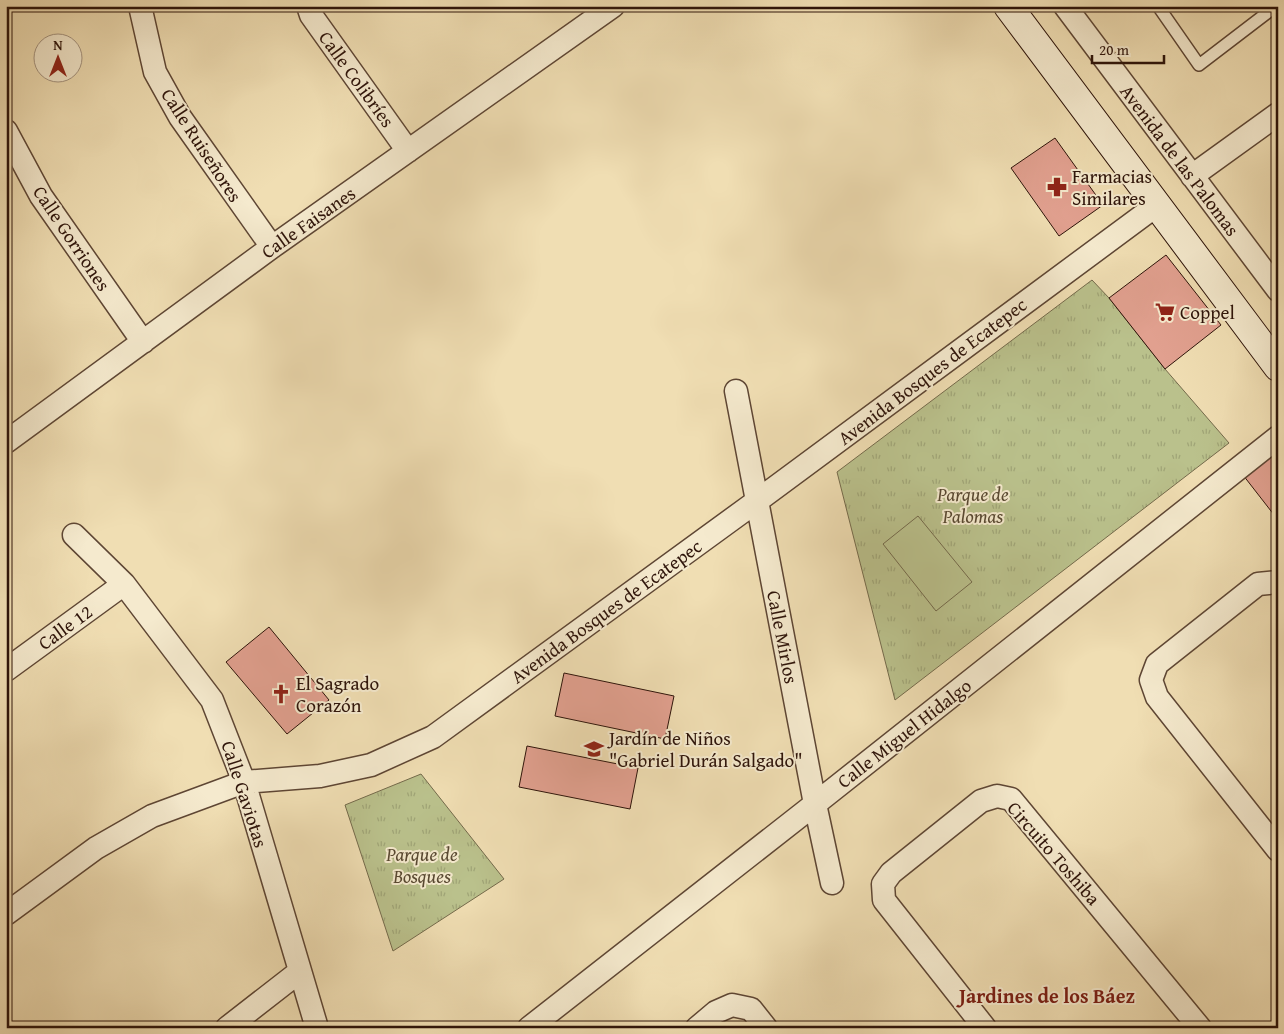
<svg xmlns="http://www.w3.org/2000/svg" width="1284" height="1034" font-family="'Gentium Book Plus',serif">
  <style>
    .grass { fill: url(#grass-tufts); stroke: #746a4b }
    .pitch { fill: #bac18c; stroke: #746a4b }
    .building { fill: #e1a08f; stroke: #2e140a }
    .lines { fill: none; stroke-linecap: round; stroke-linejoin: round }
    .lane-casing { stroke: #5e4634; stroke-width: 14 }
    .street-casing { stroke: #5e4634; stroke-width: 25 }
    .secondary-casing { stroke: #2e140a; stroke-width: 30 }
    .lane { stroke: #f5eace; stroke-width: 11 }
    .street { stroke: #f5eace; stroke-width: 22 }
    .secondary { stroke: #f5eace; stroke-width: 28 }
    .labels { text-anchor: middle; stroke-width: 4; stroke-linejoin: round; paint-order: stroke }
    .street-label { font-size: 19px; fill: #2e140a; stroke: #f5eace }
    .poi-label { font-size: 19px; fill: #2e140a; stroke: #f5eace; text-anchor: start }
    .park-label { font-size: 19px; font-style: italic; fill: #584831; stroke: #f5eace }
    .neighbourhood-label { font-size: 20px; font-weight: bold; fill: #7a1f14; stroke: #f5eace }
  </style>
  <defs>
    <pattern id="grass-tufts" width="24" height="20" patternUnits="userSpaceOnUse" patternTransform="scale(1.25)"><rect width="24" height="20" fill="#bac18c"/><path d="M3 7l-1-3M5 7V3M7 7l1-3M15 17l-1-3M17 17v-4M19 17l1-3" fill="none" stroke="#a0a577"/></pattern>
  </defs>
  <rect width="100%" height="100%" fill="#f0deb3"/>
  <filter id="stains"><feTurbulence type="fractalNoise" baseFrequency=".004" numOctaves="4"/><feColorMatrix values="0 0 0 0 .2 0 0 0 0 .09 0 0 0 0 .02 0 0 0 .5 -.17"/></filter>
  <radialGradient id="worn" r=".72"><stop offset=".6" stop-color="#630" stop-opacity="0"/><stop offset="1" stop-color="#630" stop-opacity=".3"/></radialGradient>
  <!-- grass -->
  <path class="grass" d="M1092 280 1109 298 1165 369 1229 443 895 700 837 472Z
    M421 774 504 879 393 951 345 805Z"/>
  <!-- pitch -->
  <path class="pitch" d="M918 516 972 582 936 611 883 544Z"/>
  <!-- building -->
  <path class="building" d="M1055 138 1103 205 1059 236 1011 168Z
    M1166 255 1221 325 1165 369 1109 298Z
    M1275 451 1278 455V520L1243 475Z
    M269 627 329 700 287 734 226 662Z
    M564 673 674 696 665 739 555 716Z
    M527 746 638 768 630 809 519 787Z"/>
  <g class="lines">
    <defs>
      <path id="lane" d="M1158 6 1199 65 1276 6"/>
      <path id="street" d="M140 6 155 72 180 117 272 247
        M308 6 311 15 408 151
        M1065 6 1278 290
        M6 131 41 196 143 342
        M1192 176 1278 114
        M736 391 815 804 832 883
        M6 442 272 247 613 6
        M74 535 124 584 212 700 244 782 317 1028
        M1278 582 1258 584 1157 664 1151 680 1157 697 1278 850
        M6 670 124 584
        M6 914 96 848 152 816 244 782 320 776 371 765 433 737 757 501 1157 205
        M227 1028 299 972
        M529 1028 815 804 1278 437
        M697 1028 716 1012 732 1005 751 1009 766 1028
        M985 1028 884 900 883 884 891 873 981 801 997 796 1011 799 1200 1028"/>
      <path id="secondary" d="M1008 6 1278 367"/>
    </defs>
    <!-- lane casing -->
    <use href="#lane" class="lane-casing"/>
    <!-- street casing -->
    <use href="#street" class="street-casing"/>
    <!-- secondary casing -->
    <use href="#secondary" class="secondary-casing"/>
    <!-- lane -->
    <use href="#lane" class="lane"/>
    <!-- street -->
    <use href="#street" class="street"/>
    <!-- secondary -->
    <use href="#secondary" class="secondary"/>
  </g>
  <!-- icons -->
  <defs>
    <symbol id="pharmacy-bare" viewBox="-9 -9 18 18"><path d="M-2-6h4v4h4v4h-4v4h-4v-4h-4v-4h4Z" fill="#8f2418" stroke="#f5eace" stroke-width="2.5" paint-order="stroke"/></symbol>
    <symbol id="supermarket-bare" viewBox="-9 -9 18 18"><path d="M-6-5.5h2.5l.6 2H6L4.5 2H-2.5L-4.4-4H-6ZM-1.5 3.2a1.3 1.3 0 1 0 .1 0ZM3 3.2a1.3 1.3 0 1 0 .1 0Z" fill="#8f2418" stroke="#f5eace" stroke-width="2.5" paint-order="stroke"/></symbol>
    <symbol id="church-bare" viewBox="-9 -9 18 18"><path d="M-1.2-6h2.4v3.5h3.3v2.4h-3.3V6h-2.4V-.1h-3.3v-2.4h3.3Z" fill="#8f2418" stroke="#f5eace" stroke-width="2.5" paint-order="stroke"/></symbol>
    <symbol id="school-bare" viewBox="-9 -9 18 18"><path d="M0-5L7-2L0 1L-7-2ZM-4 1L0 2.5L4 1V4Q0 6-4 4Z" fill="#8f2418" stroke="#f5eace" stroke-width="2.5" paint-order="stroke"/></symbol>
  </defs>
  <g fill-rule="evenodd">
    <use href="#pharmacy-bare" x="1043" y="173" width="28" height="28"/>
    <use href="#supermarket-bare" x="1151" y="298" width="28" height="28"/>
    <use href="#church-bare" x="267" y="680" width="28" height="28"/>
    <use href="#school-bare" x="580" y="735" width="28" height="28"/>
  </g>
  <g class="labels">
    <!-- street labels -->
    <g class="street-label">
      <text transform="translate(357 79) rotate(54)" y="7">Calle Colibríes</text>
      <text transform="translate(202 145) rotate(57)" y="7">Calle Ruiseñores</text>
      <text transform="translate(1180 160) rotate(53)" y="7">Avenida de las Palomas</text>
      <text transform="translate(308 222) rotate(-35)" y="7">Calle Faisanes</text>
      <text transform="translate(72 238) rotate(56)" y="7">Calle Gorriones</text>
      <text transform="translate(932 371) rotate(-37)" y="7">Avenida Bosques de Ecatepec</text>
      <text transform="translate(606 611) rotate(-36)" y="7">Avenida Bosques de Ecatepec</text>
      <text transform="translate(65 627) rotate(-36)" y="7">Calle 12</text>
      <text transform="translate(783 637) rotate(79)" y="7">Calle Mirlos</text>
      <text transform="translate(904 733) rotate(-38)" y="7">Calle Miguel Hidalgo</text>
      <text transform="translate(245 794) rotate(72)" y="7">Calle Gaviotas</text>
      <text transform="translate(1054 853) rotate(49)" y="7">Circuito Toshiba</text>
    </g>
    <!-- poi labels -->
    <g class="poi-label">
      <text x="1072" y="183">Farmacias<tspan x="1072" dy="22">Similares</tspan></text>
      <text x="1180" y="319">Coppel</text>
      <text x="296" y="690">El Sagrado<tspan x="296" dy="22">Corazón</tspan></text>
      <text x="609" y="745">Jardín de Niños<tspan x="609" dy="22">"Gabriel Durán Salgado"</tspan></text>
    </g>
    <!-- park labels -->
    <g class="park-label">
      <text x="973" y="501">Parque de<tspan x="973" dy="22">Palomas</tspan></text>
      <text x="422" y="861">Parque de<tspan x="422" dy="22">Bosques</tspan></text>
    </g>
    <!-- neighbourhood labels -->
    <g class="neighbourhood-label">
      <text x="1047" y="1003">Jardines de los Báez</text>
    </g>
  </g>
  <!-- margin -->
  <rect width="1284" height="1034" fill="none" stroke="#f0deb3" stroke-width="25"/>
  <rect x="8" y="8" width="1269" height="1019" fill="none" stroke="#2e140a" stroke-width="2.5"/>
  <rect x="12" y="12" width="1259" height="1009" fill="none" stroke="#2e140a"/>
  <!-- north arrow -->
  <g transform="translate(58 58)"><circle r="24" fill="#f5eace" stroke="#a59480"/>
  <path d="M0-4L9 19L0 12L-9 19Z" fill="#8f2418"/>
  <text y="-8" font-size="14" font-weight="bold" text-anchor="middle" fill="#2e140a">N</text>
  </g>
  <!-- scale -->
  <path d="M1092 55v8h72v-8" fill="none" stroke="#2e140a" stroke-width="2.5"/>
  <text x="1099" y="55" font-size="15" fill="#2e140a" stroke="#f5eace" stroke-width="4" paint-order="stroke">20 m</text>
  <rect width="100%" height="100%" filter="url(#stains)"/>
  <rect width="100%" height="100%" fill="url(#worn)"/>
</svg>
